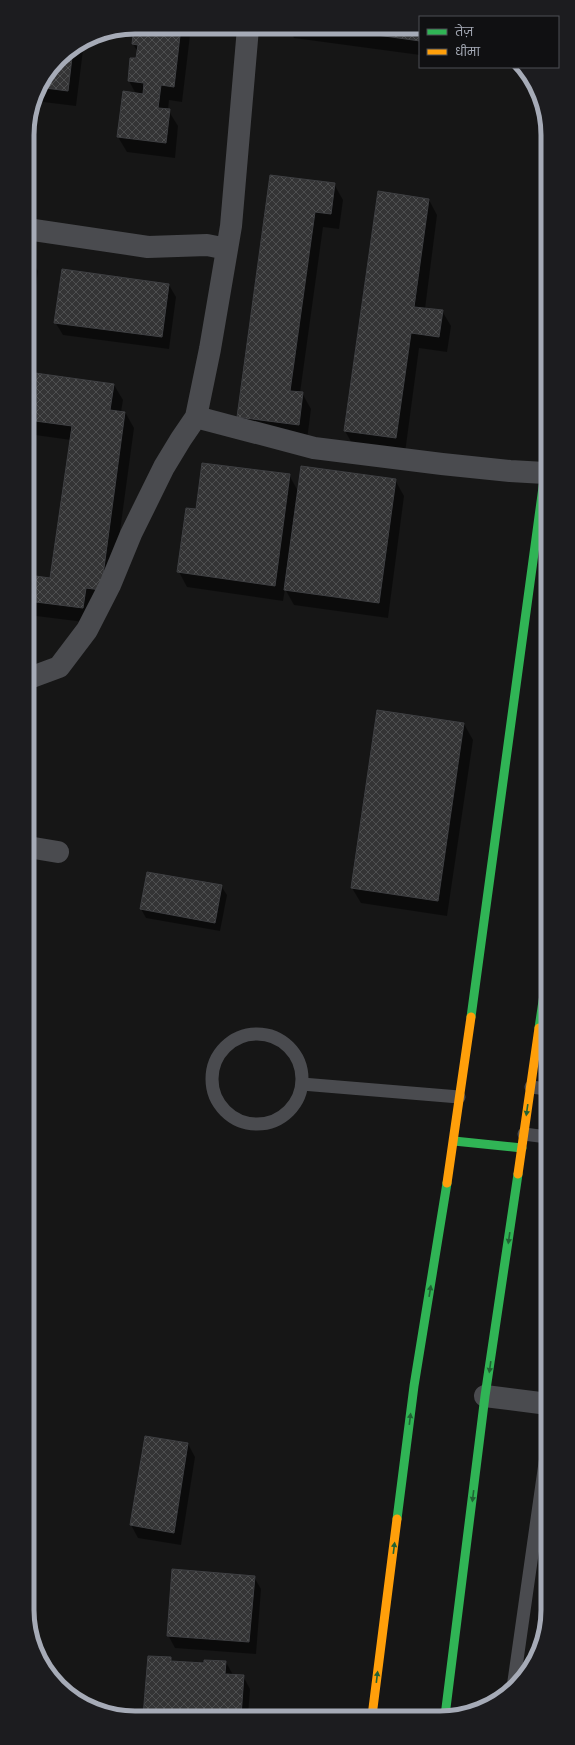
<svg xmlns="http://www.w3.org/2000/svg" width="575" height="1745" font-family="Poppins,'Noto Sans Devanagari',sans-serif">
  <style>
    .shadow { fill: #0007 }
    .building { fill: url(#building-cross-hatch); stroke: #3e3f42 }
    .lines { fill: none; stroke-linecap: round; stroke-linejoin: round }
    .lane { stroke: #4a4b4f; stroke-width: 13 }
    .street { stroke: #4a4b4f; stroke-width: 22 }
    .fast { stroke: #30b455; stroke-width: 9 }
    .slow { stroke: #ff9f0a; stroke-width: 9 }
    .oneway { fill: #206234 }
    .rim { fill: none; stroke: #a6abb7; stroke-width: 5 }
  </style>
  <defs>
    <pattern id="building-cross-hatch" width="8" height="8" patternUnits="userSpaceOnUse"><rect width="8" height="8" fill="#343435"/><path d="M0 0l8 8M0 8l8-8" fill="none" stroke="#4e4f50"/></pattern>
  </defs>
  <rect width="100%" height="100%" fill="#161616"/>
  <!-- shadow -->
  <path class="shadow" d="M135 27H191L182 102 169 100 168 110 178 126 175 158 127 152 118 137 136 94 129 81 131 59H137L138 52 133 44Z
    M289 28 420 29V55L294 38Z
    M84 42 76 106 35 101 38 88 64 54Z
    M271 176 334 184 343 200 339 229 323 227 300 393H302L311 409 307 440 238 417Z
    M429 200 437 215 425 309 442 311 451 326 447 352 419 348 405 453 354 447 345 431Z
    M27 258 31 259 38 271 32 314 27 313Z
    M169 285 176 297 169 349 63 335 55 322Z
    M28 373 114 385 123 400 121 412H125L134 428 110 605 92 623 28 615V576L51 579 71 440 28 434Z
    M289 475 298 491 395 480 404 496 388 618 294 605 285 589 283 601 187 587 179 572 197 510Z
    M464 724 473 740 447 916 361 903 352 888Z
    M148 873 221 886 227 895 220 931 146 918 141 909Z
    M146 1437 188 1444 195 1457 181 1545 138 1538 131 1525Z
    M254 1577 261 1589 256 1654 175 1648 168 1635Z
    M170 1658 173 1662 205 1664 226 1662 233 1675 243 1676 250 1689 248 1716H144Z"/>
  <!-- building -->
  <path class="building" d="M134 27H181L174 87 161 85 158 108 170 109 166 143 117 137 123 91 143 94 144 83 128 81 130 58H136L138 45 132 44Z
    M327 28 420 29V41Z
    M73 49 68 91 38 87 64 54Z
    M270 175 335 183 331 214 315 212 290 391 303 392 299 425 237 417Z
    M378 191 429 199 414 307 443 310 439 337 411 333 396 438 344 431Z
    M27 257 31 258 27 287Z
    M62 269 169 284 162 337 54 323Z
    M28 372 114 384 110 410 125 412 101 590 86 588 83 608 28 601V575L50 578 72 426 28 420Z
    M202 463 290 474 275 586 177 572 186 508 196 509Z
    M301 466 396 479 379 603 284 590Z
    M377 710 464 723 438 901 351 888Z
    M147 872 222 885 215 923 140 909Z
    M145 1436 188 1443 174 1533 130 1525Z
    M172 1569 255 1576 249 1642 167 1636Z
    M148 1656 171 1657V1661L204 1663V1660L226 1661 225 1674 244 1675 241 1716H143Z"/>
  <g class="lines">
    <!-- lane -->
    <path class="lane" d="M212 1079a45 45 0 1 1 90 0a45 45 0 1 1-90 0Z
      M302 1084 459 1097
      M531 1087 547 1089
      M524 1134 547 1137
      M513 1688 548 1442"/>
    <!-- street -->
    <path class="street" d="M248 28 231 226 210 349 196 417 314 448 442 464 510 471 545 473
      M27 229 148 247 207 245 227 249
      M28 677H32L59 667 87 630 110 585 131 534 164 467 181 439 196 417
      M28 847 58 852
      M485 1396 548 1404"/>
    <!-- fast -->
    <path class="fast" d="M471 1017 546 465
      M539 1028 547 974
      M454 1141 522 1148
      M397 1519 414 1386 447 1183
      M445 1716 485 1396 518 1174"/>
    <!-- slow -->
    <path class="slow" d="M518 1174 539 1028
      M447 1183 471 1017
      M372 1716 397 1519"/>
  </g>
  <!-- one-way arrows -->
  <defs><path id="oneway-solid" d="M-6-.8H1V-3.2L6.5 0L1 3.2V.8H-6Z"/></defs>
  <g class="oneway">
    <use href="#oneway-solid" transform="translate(527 1110) rotate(98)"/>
    <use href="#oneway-solid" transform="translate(509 1238) rotate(98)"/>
    <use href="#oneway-solid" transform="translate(430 1291) rotate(-81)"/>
    <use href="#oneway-solid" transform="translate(490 1367) rotate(98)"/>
    <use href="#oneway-solid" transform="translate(410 1419) rotate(-83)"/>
    <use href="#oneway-solid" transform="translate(473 1496) rotate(97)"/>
    <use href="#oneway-solid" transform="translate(394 1548) rotate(-83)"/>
    <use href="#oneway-solid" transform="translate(377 1677) rotate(-83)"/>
  </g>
  <!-- crop -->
  <path d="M0 0H575V1745H0ZM135 34H440A101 101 0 0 1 541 135V1610A101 101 0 0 1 440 1711H135A101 101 0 0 1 34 1610V135A101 101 0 0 1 135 34Z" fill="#1c1c1f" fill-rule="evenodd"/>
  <path class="rim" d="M135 34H440A101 101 0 0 1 541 135V1610A101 101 0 0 1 440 1711H135A101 101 0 0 1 34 1610V135A101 101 0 0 1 135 34Z"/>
  <!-- legend -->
  <rect x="419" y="16" width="140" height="52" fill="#101012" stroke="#4c4e54"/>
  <rect x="427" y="29" width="20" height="6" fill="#30b455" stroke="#4c4e54"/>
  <text x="455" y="36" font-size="12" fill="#a6abb7">तेज़</text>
  <rect x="427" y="49" width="20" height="6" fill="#ff9f0a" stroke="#4c4e54"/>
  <text x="455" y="56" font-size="12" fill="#a6abb7">धीमा</text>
</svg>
